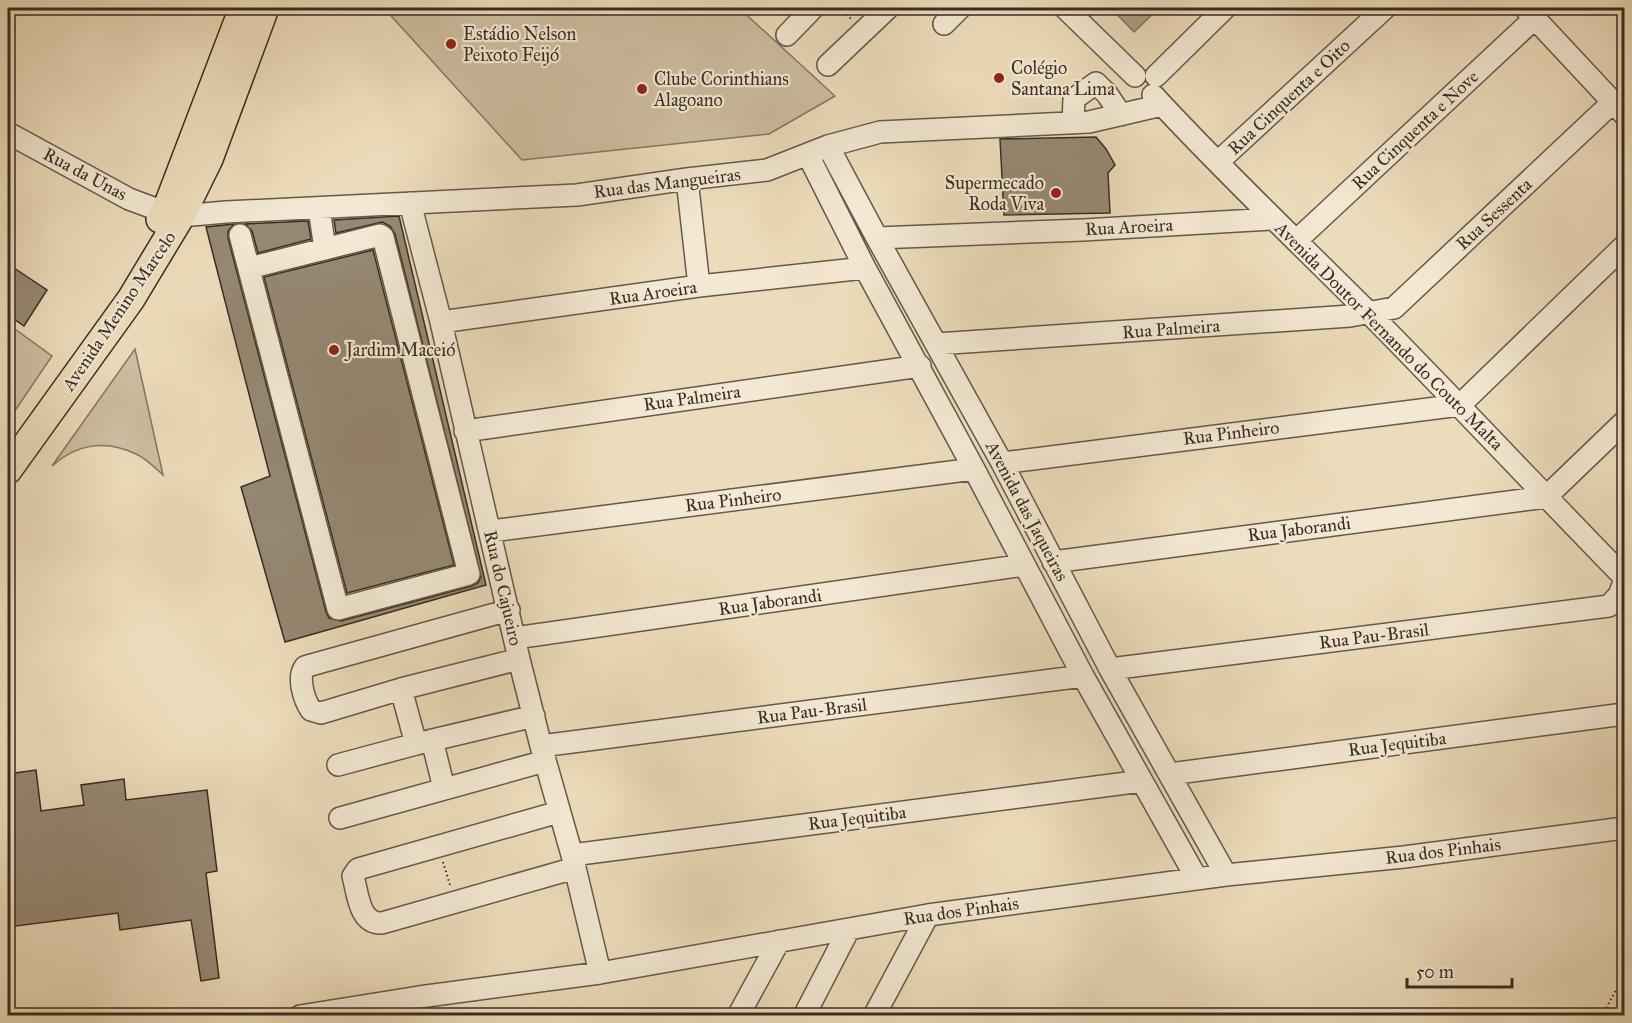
<svg xmlns="http://www.w3.org/2000/svg" width="1632" height="1023" font-family="'IM FELL Great Primer',serif">
  <style>
    .green { fill: #cebea1; stroke: #837662; stroke-width: 1.5 }
    .water { fill: #afa088; stroke: #7f7260; stroke-width: 1.5 }
    .building { fill: #968873; stroke: #382d24; stroke-width: 1.5 }
    .lines { fill: none; stroke-linecap: round; stroke-linejoin: round }
    .minor-casing { stroke: #65594a; stroke-width: 24 }
    .major-casing { stroke: #382d24; stroke-width: 30 }
    .path { stroke: #382d24; stroke-width: 2; stroke-dasharray: 1.5 3; stroke-linecap: butt }
    .minor { stroke: #f3e8d3; stroke-width: 21 }
    .major { stroke: #eddcbb; stroke-width: 27 }
    .poi-dot { fill: #8f2418; stroke: #f3e8d3; stroke-width: 2 }
    .labels { text-anchor: middle; stroke-width: 4.5; stroke-linejoin: round; paint-order: stroke }
    .poi-label { font-size: 18px; fill: #382d24; stroke: #f3e8d3; text-anchor: start }
    .street-label { font-size: 18px; fill: #382d24; stroke: #f3e8d3 }
  </style>
  <rect width="100%" height="100%" fill="#eddcbb"/>
  <filter id="stains"><feTurbulence type="fractalNoise" baseFrequency=".00333" numOctaves="4"/><feColorMatrix values="0 0 0 0 .2 0 0 0 0 .09 0 0 0 0 .02 0 0 0 .5 -.17"/></filter>
  <radialGradient id="worn" r=".72"><stop offset=".6" stop-color="#630" stop-opacity="0"/><stop offset="1" stop-color="#630" stop-opacity=".3"/></radialGradient>
  <!-- green -->
  <path class="green" d="M384 8H739L835 96 769 134 522 160Z
    M8 324 52 356 8 421Z
    M135 349 163 475C155 468 146 458 136 454 106 439 76 444 52 466Z"/>
  <!-- water -->
  <path class="water" d="M1111 8H1159L1134 32Z"/>
  <!-- building -->
  <path class="building" d="M1096 137 1106 149 1115 165 1108 173 1110 213 1004 215 1000 139Z
    M399 216 486 585 285 642 241 487 270 476 206 227 234 224 228 231V238L326 612 329 618 341 621 472 586 478 583 481 577 395 234 390 226 382 222 336 233 334 220Z
    M308 221 311 239 258 253 252 231 245 224Z
    M373 250 454 565 347 593 264 277Z
    M8 264 47 290 24 326 8 315Z
    M36 770 41 811 84 805 81 785 124 779 126 800 207 790 217 871 206 873 219 978 201 981 191 920 120 930 118 913 8 927V774Z"/>
  <g class="lines">
    <defs>
      <path id="minor" d="M1065 8 1135 76
        M1526 9 1624 114
        M944 24 960 8
        M787 35 813 8
        M828 65 888 8
        M1156 76 1225 8
        M1153 95C1223 171 1298 242 1371 315 1457 402 1539 490 1624 577
        M1073 123 1074 99 1096 83 1107 94 1121 115
        M8 133 129 199 164 212 181 216 226 212 577 195 687 179 767 170 828 146 880 132 1089 122 1162 105
        M828 146 877 238 1002 463 1110 669 1226 875
        M808 155 865 268 974 469 1083 676 1197 879
        M1218 162 1385 8
        M687 179 699 286
        M410 203 440 318 519 659 541 746 572 855 600 973
        M319 208 325 249
        M240 235 338 609 469 574 383 237 380 235 249 268
        M877 238 1083 230 1273 219
        M1296 241 1535 18
        M441 322 699 286 865 268
        M936 344 1350 316 1394 308 1613 102
        M465 431 920 366
        M1002 463 1460 405 1624 246
        M491 531 974 469
        M1053 562 1546 497 1624 422
        M509 610 311 665 305 667C297 677 304 700 311 710L321 713 401 689 519 659
        M515 638 1024 565
        M1110 669 1609 606 1619 595 1624 582
        M401 689 416 744
        M432 740 444 788
        M541 746 1083 676
        M338 765 416 744 534 716
        M1170 774 1624 714
        M559 812 358 869 353 876C358 894 359 924 382 923L575 868
        M340 818 545 761
        M572 855 1142 781
        M300 1016 419 997 600 973 928 915 1226 875 1404 857 1624 828
        M738 1016 779 941
        M804 1016 849 929
        M874 1016 928 915"/>
      <path id="major" d="M160 219 169 202 243 8
        M8 470 131 299 181 216 209 159 265 8"/>
    </defs>
    <!-- minor casing -->
    <use href="#minor" class="minor-casing"/>
    <!-- major casing -->
    <use href="#major" class="major-casing"/>
    <!-- path -->
    <path class="path" d="M840 8 851 19
      M443 862 450 885
      M1602 1016 1624 975"/>
    <!-- minor -->
    <use href="#minor" class="minor"/>
    <!-- major -->
    <use href="#major" class="major"/>
  </g>
  <!-- markers -->
  <g class="poi-dot">
    <circle cx="451" cy="44" r="6"/>
    <circle cx="999" cy="78" r="6"/>
    <circle cx="642" cy="89" r="6"/>
    <circle cx="1056" cy="193" r="6"/>
    <circle cx="334" cy="350" r="6"/>
  </g>
  <g class="labels">
    <!-- poi labels -->
    <g class="poi-label">
      <text x="463" y="40">Estádio Nelson<tspan x="463" dy="21">Peixoto Feijó</tspan></text>
      <text x="1011" y="74">Colégio<tspan x="1011" dy="21">Santana Lima</tspan></text>
      <text x="654" y="85">Clube Corinthians<tspan x="654" dy="21">Alagoano</tspan></text>
      <text x="1044" y="189" text-anchor="end">Supermecado<tspan x="1044" dy="21">Roda Viva</tspan></text>
      <text x="346" y="356">Jardim Maceió</text>
    </g>
    <!-- street labels -->
    <g class="street-label">
      <text transform="translate(1289 97) rotate(-43)" y="6">Rua Cinquenta e Oito</text>
      <text transform="translate(1415 130) rotate(-43)" y="6">Rua Cinquenta e Nove</text>
      <text transform="translate(85 174) rotate(28)" y="6">Rua da Unas</text>
      <text transform="translate(667 183) rotate(-7)" y="6">Rua das Mangueiras</text>
      <text transform="translate(1494 214) rotate(-43)" y="6">Rua Sessenta</text>
      <text transform="translate(1129 227) rotate(-3)" y="6">Rua Aroeira</text>
      <text transform="translate(653 293) rotate(-8)" y="6">Rua Aroeira</text>
      <text transform="translate(119 311) rotate(-56)" y="6">Avenida Menino Marcelo</text>
      <text transform="translate(1171 329) rotate(-4)" y="6">Rua Palmeira</text>
      <text transform="translate(1389 336) rotate(45)" y="6">Avenida Doutor Fernando do Couto Malta</text>
      <text transform="translate(692 398) rotate(-8)" y="6">Rua Palmeira</text>
      <text transform="translate(1231 433) rotate(-7)" y="6">Rua Pinheiro</text>
      <text transform="translate(733 500) rotate(-7)" y="6">Rua Pinheiro</text>
      <text transform="translate(1027 511) rotate(62)" y="6">Avenida das Jaqueiras</text>
      <text transform="translate(1299 529) rotate(-7)" y="6">Rua Jaborandi</text>
      <text transform="translate(503 588) rotate(77)" y="6">Rua do Cajueiro</text>
      <text transform="translate(770 602) rotate(-8)" y="6">Rua Jaborandi</text>
      <text transform="translate(1374 636) rotate(-7)" y="6">Rua Pau-Brasil</text>
      <text transform="translate(812 711) rotate(-7)" y="6">Rua Pau-Brasil</text>
      <text transform="translate(1397 744) rotate(-7)" y="6">Rua Jequitiba</text>
      <text transform="translate(857 818) rotate(-7)" y="6">Rua Jequitiba</text>
      <text transform="translate(1443 851) rotate(-7)" y="6">Rua dos Pinhais</text>
      <text transform="translate(961 911) rotate(-8)" y="6">Rua dos Pinhais</text>
    </g>
  </g>
  <!-- margin -->
  <rect width="1632" height="1023" fill="none" stroke="#eddcbb" stroke-width="30"/>
  <rect x="9" y="9" width="1614" height="1005" fill="none" stroke="#382d24" stroke-width="3"/>
  <rect x="15" y="15" width="1602" height="993" fill="none" stroke="#382d24" stroke-width="1.5"/>
  <!-- scale -->
  <path d="M1407 978v9h105v-9" fill="none" stroke="#382d24" stroke-width="3"/>
  <text x="1416" y="978" font-size="18" fill="#382d24" stroke="#f3e8d3" stroke-width="4.5" paint-order="stroke">50 m</text>
  <rect width="100%" height="100%" filter="url(#stains)"/>
  <rect width="100%" height="100%" fill="url(#worn)"/>
</svg>
